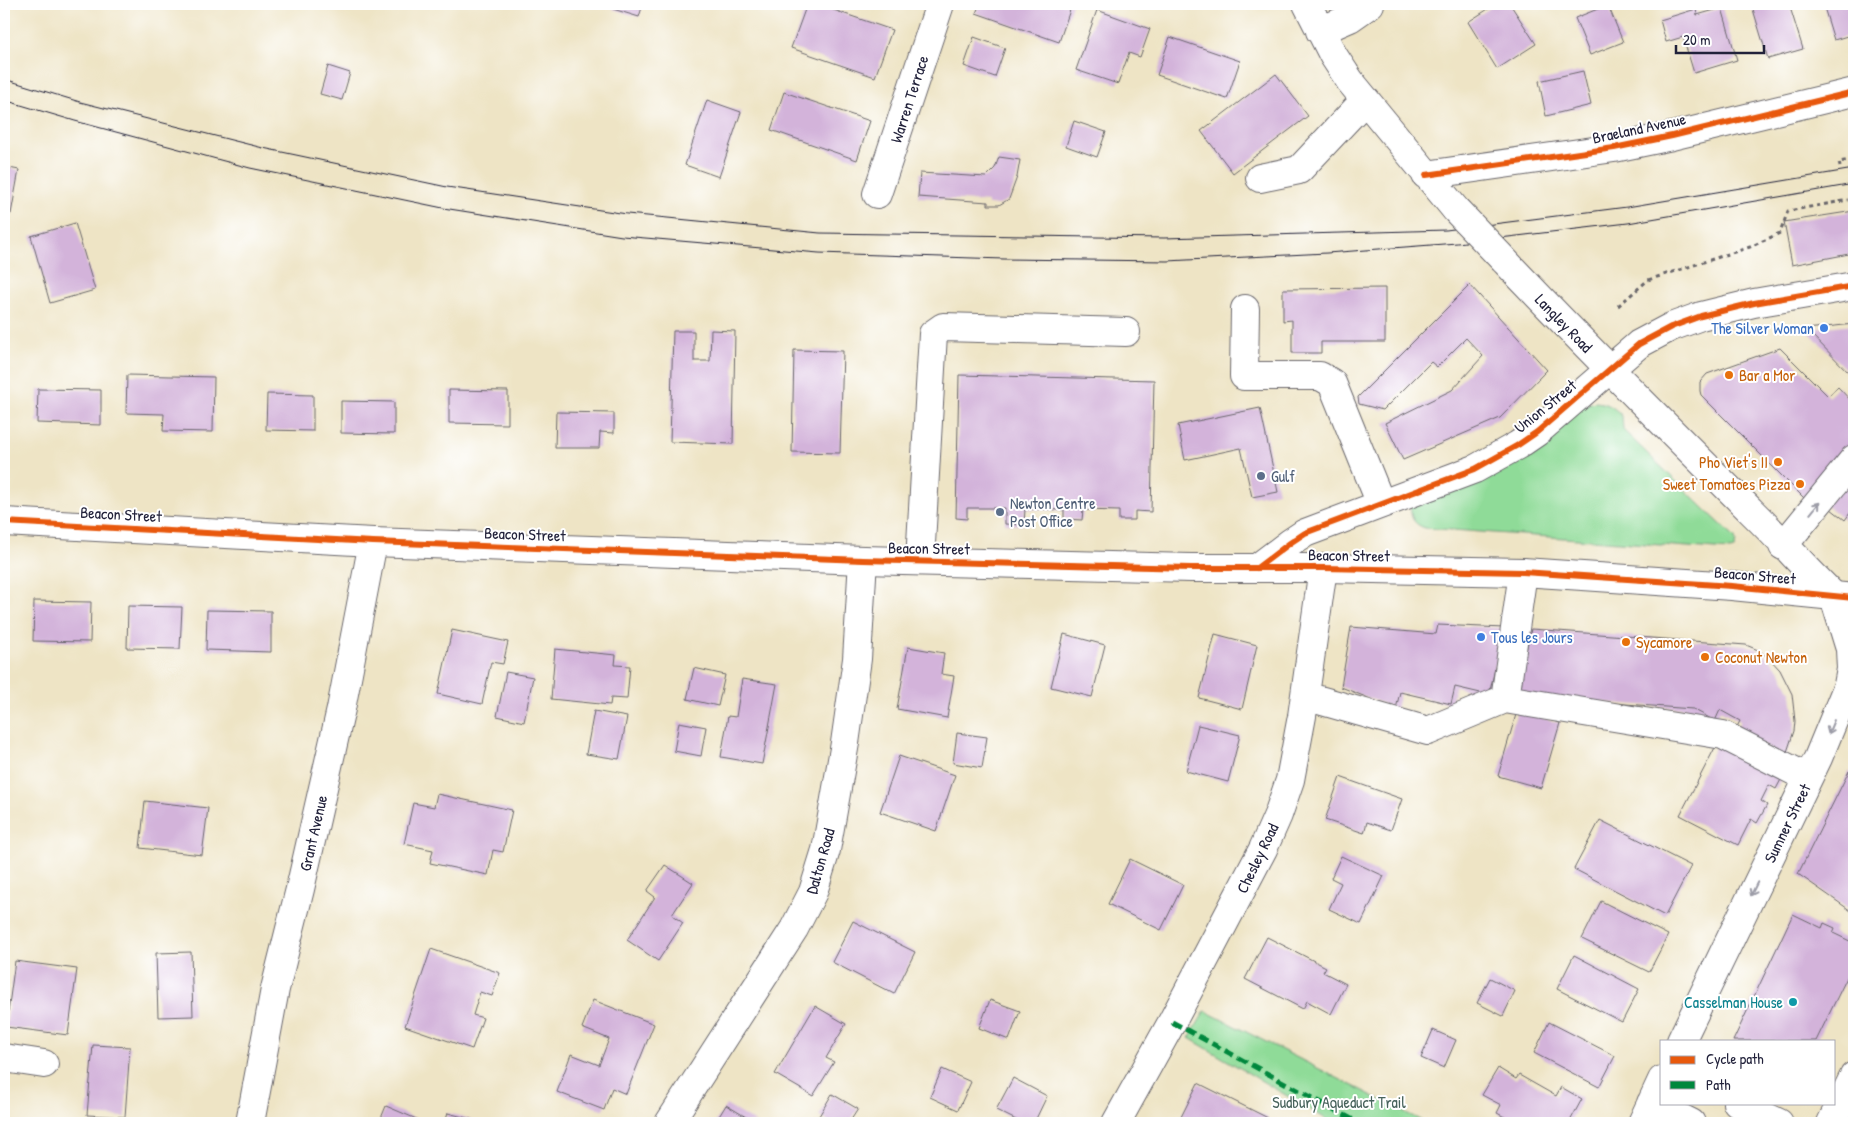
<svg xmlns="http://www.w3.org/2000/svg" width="1858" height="1127" font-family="'Patrick Hand',sans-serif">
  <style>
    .green { fill: #8fdb98; stroke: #587e6a }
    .building { fill: #d3b3da }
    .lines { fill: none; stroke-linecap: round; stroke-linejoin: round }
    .minor-casing { stroke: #69666b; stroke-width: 30 }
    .major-casing { stroke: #69666b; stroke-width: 30 }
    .path { stroke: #69666b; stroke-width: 3; stroke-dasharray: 4 4; stroke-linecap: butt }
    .minor { stroke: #fff; stroke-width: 28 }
    .major { stroke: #fff; stroke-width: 28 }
    .tram { stroke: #22223b; stroke-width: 1 }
    .minor-bridge-casing { stroke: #69666b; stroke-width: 30; stroke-linecap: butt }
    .minor-bridge { stroke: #fff; stroke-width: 28 }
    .quiet { stroke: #00873e; stroke-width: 5; stroke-dasharray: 10 5; stroke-linecap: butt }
    .cycleway-casing { stroke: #fff; stroke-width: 9 }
    .cycleway { stroke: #e8590c; stroke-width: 6 }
    .oneway { stroke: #9c9ca7 }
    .shop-dot { fill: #3f7fe0; stroke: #fff; stroke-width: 2 }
    .food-dot { fill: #e8710a; stroke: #fff; stroke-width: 2 }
    .service-dot { fill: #5c6f8a; stroke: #fff; stroke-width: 2 }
    .culture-dot { fill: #0f9aa8; stroke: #fff; stroke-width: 2 }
    .labels { text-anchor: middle; stroke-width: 4; stroke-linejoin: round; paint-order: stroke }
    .street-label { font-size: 16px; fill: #22223b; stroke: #fff }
    .shop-label { font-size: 16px; fill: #366cbe; stroke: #fff; text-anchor: end }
    .food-label { font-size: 16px; fill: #c56008; stroke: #fff; text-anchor: start }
    .service-label { font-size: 16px; fill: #4e5e75; stroke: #fff; text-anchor: start }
    .culture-label { font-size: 16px; fill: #0d838f; stroke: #fff; text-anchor: end }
    .park-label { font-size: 16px; fill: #48635c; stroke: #fff }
  </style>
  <rect width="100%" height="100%" fill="#fff"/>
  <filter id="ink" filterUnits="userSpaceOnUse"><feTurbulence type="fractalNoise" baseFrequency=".02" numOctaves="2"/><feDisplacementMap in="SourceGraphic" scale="10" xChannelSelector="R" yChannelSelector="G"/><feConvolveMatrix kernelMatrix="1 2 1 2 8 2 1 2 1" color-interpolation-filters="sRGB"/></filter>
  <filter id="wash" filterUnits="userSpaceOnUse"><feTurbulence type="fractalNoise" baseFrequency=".0096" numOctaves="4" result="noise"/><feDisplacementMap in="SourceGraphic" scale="20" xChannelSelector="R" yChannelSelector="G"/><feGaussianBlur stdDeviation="1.12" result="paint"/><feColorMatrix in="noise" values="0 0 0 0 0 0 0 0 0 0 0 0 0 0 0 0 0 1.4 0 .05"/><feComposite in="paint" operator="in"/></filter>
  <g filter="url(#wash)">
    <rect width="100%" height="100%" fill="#eee4c5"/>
    <!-- green -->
    <path class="green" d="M1595 402C1608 403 1614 407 1622 416L1623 430 1735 538 1736 542 1734 549 1730 550 1425 528C1413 524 1410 517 1411 505L1586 404Z
      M1205 1011 1426 1123H1333L1189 1038Z"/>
    <g id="blocks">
      <!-- building -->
      <path class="building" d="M615 4H643L639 17 613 9Z
        M807 4H816L892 30 875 77 791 48Z
        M980 4H1072L1059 42 976 13Z
        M1496 4H1510L1536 44 1497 69 1468 22Z
        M1761 4H1789L1803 49 1768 59 1752 6Z
        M1823 4H1854V34L1834 40Z
        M1608 5 1623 42 1590 55 1575 18Z
        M1722 8 1737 60 1694 73 1683 37 1666 42 1660 20 1696 9 1697 15Z
        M1097 10 1150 29 1140 57 1129 53 1118 84 1076 70Z
        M974 37 1005 48 995 77 964 66Z
        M1170 37 1240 61 1227 99 1157 75Z
        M328 66 350 73 342 100 320 94Z
        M1583 71 1591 105 1546 116 1539 81Z
        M1276 74 1308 116 1233 173 1201 131Z
        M784 92 870 121 857 160 771 130Z
        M707 100 741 112 719 177 685 165Z
        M1074 121 1106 132 1097 157 1066 146Z
        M999 157 1020 160 1017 177 1009 199 999 205H988V202L918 197 920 173 986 177 995 168Z
        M4 167 19 170 11 214 4 213Z
        M1854 211V253L1792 265 1784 222Z
        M75 223 95 290 50 303 31 236Z
        M1470 285 1547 370 1500 418 1403 460 1385 423 1452 390 1483 356 1466 338 1437 367 1431 362 1383 410 1359 404 1358 397Z
        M1385 288V342H1321V353H1292V320L1283 321V289Z
        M1854 324V378L1806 329Z
        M711 330 735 331 733 444 670 442 673 331H694V361H710Z
        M1780 348 1828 396 1838 387 1854 404V445L1806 500 1701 395 1700 391V382L1707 374Z
        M794 350 843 351 840 453 792 452Z
        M127 375 214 377 213 432 163 431 164 414 126 413Z
        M959 375 1154 380 1151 512 1135 511V520H1119V511L1083 510 1082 520 1064 519V510L1025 509 1024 525 1005 524V508H967V519L956 518Z
        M38 389 101 390V425L37 423Z
        M449 390 508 391V424L449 423Z
        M267 394 313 395V431L266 430Z
        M341 401 394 402V434L341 433Z
        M1260 408 1278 492 1252 497 1241 448 1185 460 1178 425Z
        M556 412 614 413V433L600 432 599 448H555Z
        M1854 472V519L1850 513 1845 520 1826 505Z
        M34 601 91 602 90 642 33 641Z
        M128 606 182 607 180 649 127 648Z
        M207 610 271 611V652L206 650Z
        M1438 625 1504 628 1489 695 1455 687 1451 704 1400 692 1396 709 1341 687 1351 627 1436 634Z
        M1531 629 1746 645 1758 650 1769 658 1780 670 1792 694 1795 721 1794 731 1787 752 1784 757 1735 731 1740 721 1720 710 1715 721 1693 709 1516 696Z
        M452 630 508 642 503 664 491 662 482 704 438 694Z
        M1064 634 1105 645 1092 697 1051 687Z
        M1215 634 1257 645 1242 709 1199 698Z
        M908 647 944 653 941 674 954 676 947 718 897 709Z
        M555 649 616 655 615 665 630 666 627 699 611 698 610 705 551 699Z
        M694 668 725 675 718 706 687 699Z
        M506 672 533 677 524 722 497 716Z
        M742 679 777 684 762 764 721 757 728 716 736 717Z
        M594 711 627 717 619 759 586 754Z
        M1517 711 1560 723 1541 788 1498 776Z
        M679 722 706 727 701 756 674 751Z
        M1198 725 1240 735 1228 782 1186 771Z
        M957 733 987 737 982 768 953 763Z
        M1720 738 1785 772 1776 789 1769 785 1761 801 1767 805 1757 823 1751 819 1738 845 1680 815Z
        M899 756 955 775 936 831 880 812Z
        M1849 771 1854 775V913L1798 874Z
        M1340 777 1402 799 1391 830 1367 822 1364 833 1325 820Z
        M437 794 512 810 503 852 493 850 488 875 430 863 433 850 404 844 413 803 434 807Z
        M145 801 208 808 202 855 140 848Z
        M1600 820 1691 866 1665 916 1574 869Z
        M1341 856 1384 876 1361 924 1329 909 1341 883 1331 878Z
        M1130 859 1183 885 1161 930 1108 904Z
        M665 865 693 883 672 915 683 923 658 961 627 940 655 897 647 891Z
        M1601 901 1668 935 1649 972 1582 939Z
        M1793 914 1822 928 1824 923 1835 928 1833 933 1854 943V963L1816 1041H1733Z
        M853 921 915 952 894 994 832 962Z
        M1267 937 1326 967 1323 972 1346 984 1331 1014 1307 1001 1303 1009 1245 979Z
        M431 949 500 973 492 996 480 992 473 1015 483 1018 472 1049 405 1026Z
        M191 952 193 1016 158 1017 156 953Z
        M1574 955 1639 989 1622 1022 1557 989Z
        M15 961 77 969 68 1035 6 1027Z
        M1490 978 1515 991 1503 1016 1477 1003Z
        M593 1000 654 1024 626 1094 612 1088 604 1110 557 1092 571 1054 599 1065 609 1039 582 1028Z
        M990 1000 1020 1011 1009 1040 979 1028Z
        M815 1006 846 1024 826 1058 834 1062 813 1096 775 1074Z
        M1549 1022 1615 1056 1599 1087 1534 1053Z
        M1433 1030 1456 1040 1444 1068 1421 1058Z
        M93 1045 130 1047 125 1117 87 1115Z
        M1498 1068 1516 1079 1519 1075 1556 1096 1561 1087 1582 1099 1569 1123H1516L1497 1113 1501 1105 1482 1095Z
        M942 1069 971 1082 958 1110 930 1097Z
        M1013 1078 1047 1096 1034 1123H1022L996 1110Z
        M1198 1083 1268 1118 1265 1123H1178Z
        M832 1094 858 1109 849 1123H831L819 1116Z
        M726 1105 756 1123H715Z
        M386 1106 426 1123H379Z
        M448 1113 478 1121 477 1123H445Z"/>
    </g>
  </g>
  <g filter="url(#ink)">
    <use href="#blocks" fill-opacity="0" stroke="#69666b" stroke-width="1"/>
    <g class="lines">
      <defs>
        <path id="minor" d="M1307 4 1333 55 1350 81 1456 210
          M1320 31 1350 18 1370 4
          M1426 175 1614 148 1672 136 1854 92
          M1260 178 1299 170 1365 100
          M877 194 940 4
          M1504 260C1585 346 1669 429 1752 512 1787 546 1818 583 1854 615
          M1245 309 1244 376H1320L1332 383 1381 504
          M1783 546 1854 459
          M920 561 933 334 943 327 1126 332
          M1257 568 1290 543 1305 533 1475 469 1518 445 1537 432 1639 344 1671 327 1701 316 1754 303 1854 286
          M1305 696 1428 731 1505 699 1723 735 1808 778
          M1505 699 1523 572
          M1681 1041 1818 758 1848 685 1851 669 1850 649 1834 597
          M4 1058 44 1064
          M1651 1103 1691 1123
          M1737 1103 1779 1123
          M250 1123 275 989 300 889 341 709 373 542
          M669 1123 794 929 813 892 826 850 845 743 857 659 863 560
          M1116 1123 1172 1022 1263 849 1278 815 1290 780 1302 716 1323 568
          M1642 1123 1662 1080
          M1831 1123 1854 1076"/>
        <path id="major" d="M4 522 373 542 863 560 1191 568H1323L1523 572 1732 586 1854 598"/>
      </defs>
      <!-- minor casing -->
      <use href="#minor" class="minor-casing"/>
      <!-- major casing -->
      <use href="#major" class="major-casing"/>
      <!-- path -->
      <path class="path" d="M1840 167 1839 162 1854 159
        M1618 306 1648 280 1750 247 1780 233 1788 211 1854 199"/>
      <!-- minor -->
      <use href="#minor" class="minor"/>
      <!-- major -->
      <use href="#major" class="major"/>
      <!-- tram -->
      <path class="tram" d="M4 79 80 102 263 148 447 187 627 214 820 233 1164 238 1446 230 1627 207 1854 169
        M4 100 75 121 250 168 443 208 622 236 819 253 1004 259 1167 261 1327 253 1457 243 1628 223 1854 184"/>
      <defs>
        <path id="minor-bridge" d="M1456 210 1504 260"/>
      </defs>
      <!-- minor-bridge casing -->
      <use href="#minor-bridge" class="minor-bridge-casing"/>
      <!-- minor-bridge -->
      <use href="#minor-bridge" class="minor-bridge"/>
      <!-- quiet -->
      <path class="quiet" d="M1172 1022 1359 1123"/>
      <defs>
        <path id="cycleway" d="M1426 175 1614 148 1672 136 1854 92
          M4 522 373 542 863 560 1191 568H1323L1523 572 1732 586 1854 598
          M1257 568 1290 543 1305 533 1475 469 1518 445 1537 432 1639 344 1671 327 1701 316 1754 303 1854 286"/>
      </defs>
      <!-- cycleway casing -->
      <use href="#cycleway" class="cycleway-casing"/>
      <!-- cycleway -->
      <use href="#cycleway" class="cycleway"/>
    </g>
    <!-- one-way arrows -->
    <defs><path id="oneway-shaft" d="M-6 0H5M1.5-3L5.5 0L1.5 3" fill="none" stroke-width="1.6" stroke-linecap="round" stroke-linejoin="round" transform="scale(1.25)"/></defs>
    <g class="oneway">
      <use href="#oneway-shaft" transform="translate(1815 508) rotate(-51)"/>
      <use href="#oneway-shaft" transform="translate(1831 727) rotate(113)"/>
      <use href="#oneway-shaft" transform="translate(1754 889) rotate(116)"/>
    </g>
  </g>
  <!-- markers -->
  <g class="shop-dot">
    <circle cx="1824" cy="328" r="5"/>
    <circle cx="1481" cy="637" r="5"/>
  </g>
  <g class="food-dot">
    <circle cx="1729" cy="375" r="5"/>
    <circle cx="1778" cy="462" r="5"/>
    <circle cx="1800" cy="484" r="5"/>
    <circle cx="1626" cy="642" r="5"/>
    <circle cx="1705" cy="657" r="5"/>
  </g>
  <g class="service-dot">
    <circle cx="1261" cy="476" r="5"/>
    <circle cx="1000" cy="512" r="5"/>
  </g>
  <circle class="culture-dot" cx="1793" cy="1002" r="5"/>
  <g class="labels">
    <!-- street labels -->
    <g class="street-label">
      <text transform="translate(909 99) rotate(-72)" y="6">Warren Terrace</text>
      <text transform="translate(1639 128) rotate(-12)" y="6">Braeland Avenue</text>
      <text transform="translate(1564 323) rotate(46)" y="6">Langley Road</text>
      <text transform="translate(1545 406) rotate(-39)" y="6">Union Street</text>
      <text transform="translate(121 514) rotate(3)" y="6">Beacon Street</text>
      <text transform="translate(525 534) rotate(2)" y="6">Beacon Street</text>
      <text transform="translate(929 548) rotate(1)" y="6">Beacon Street</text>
      <text transform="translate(1349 555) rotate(1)" y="6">Beacon Street</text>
      <text transform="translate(1755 575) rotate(5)" y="6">Beacon Street</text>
      <text transform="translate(1787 823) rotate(-64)" y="6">Sumner Street</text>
      <text transform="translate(313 833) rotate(-77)" y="6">Grant Avenue</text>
      <text transform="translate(1257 858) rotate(-64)" y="6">Chesley Road</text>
      <text transform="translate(820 861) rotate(-74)" y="6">Dalton Road</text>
    </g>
    <!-- shop labels -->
    <g class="shop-label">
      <text x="1814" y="334">The Silver Woman</text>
      <text x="1491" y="643" text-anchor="start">Tous les Jours</text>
    </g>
    <!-- food labels -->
    <g class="food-label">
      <text x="1739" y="381">Bar a Mor</text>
      <text x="1768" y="468" text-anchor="end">Pho Viet's II</text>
      <text x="1790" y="490" text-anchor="end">Sweet Tomatoes Pizza</text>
      <text x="1636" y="648">Sycamore</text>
      <text x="1715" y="663">Coconut Newton</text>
    </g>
    <!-- service labels -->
    <g class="service-label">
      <text x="1271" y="482">Gulf</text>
      <text x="1010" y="509">Newton Centre<tspan x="1010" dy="18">Post Office</tspan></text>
    </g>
    <!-- culture labels -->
    <g class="culture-label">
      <text x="1783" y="1008">Casselman House</text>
    </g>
    <!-- park labels -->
    <g class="park-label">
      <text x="1339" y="1108">Sudbury Aqueduct Trail</text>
    </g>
  </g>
  <!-- margin -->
  <rect width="1858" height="1127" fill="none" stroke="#fff" stroke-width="20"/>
  <!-- legend -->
  <rect x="1660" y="1040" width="175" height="65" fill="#ffffff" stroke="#a7a7b1"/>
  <rect x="1670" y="1056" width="25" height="8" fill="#e8590c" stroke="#a7a7b1"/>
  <text x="1706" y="1064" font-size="15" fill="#22223b">Cycle path</text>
  <rect x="1670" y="1081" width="25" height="8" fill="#00873e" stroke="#a7a7b1"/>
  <text x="1706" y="1090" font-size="15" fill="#22223b">Path</text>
  <!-- scale -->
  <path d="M1676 45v8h88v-8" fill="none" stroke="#22223b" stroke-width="2.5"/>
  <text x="1683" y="45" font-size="15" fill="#22223b" stroke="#ffffff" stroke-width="4" paint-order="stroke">20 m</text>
</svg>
